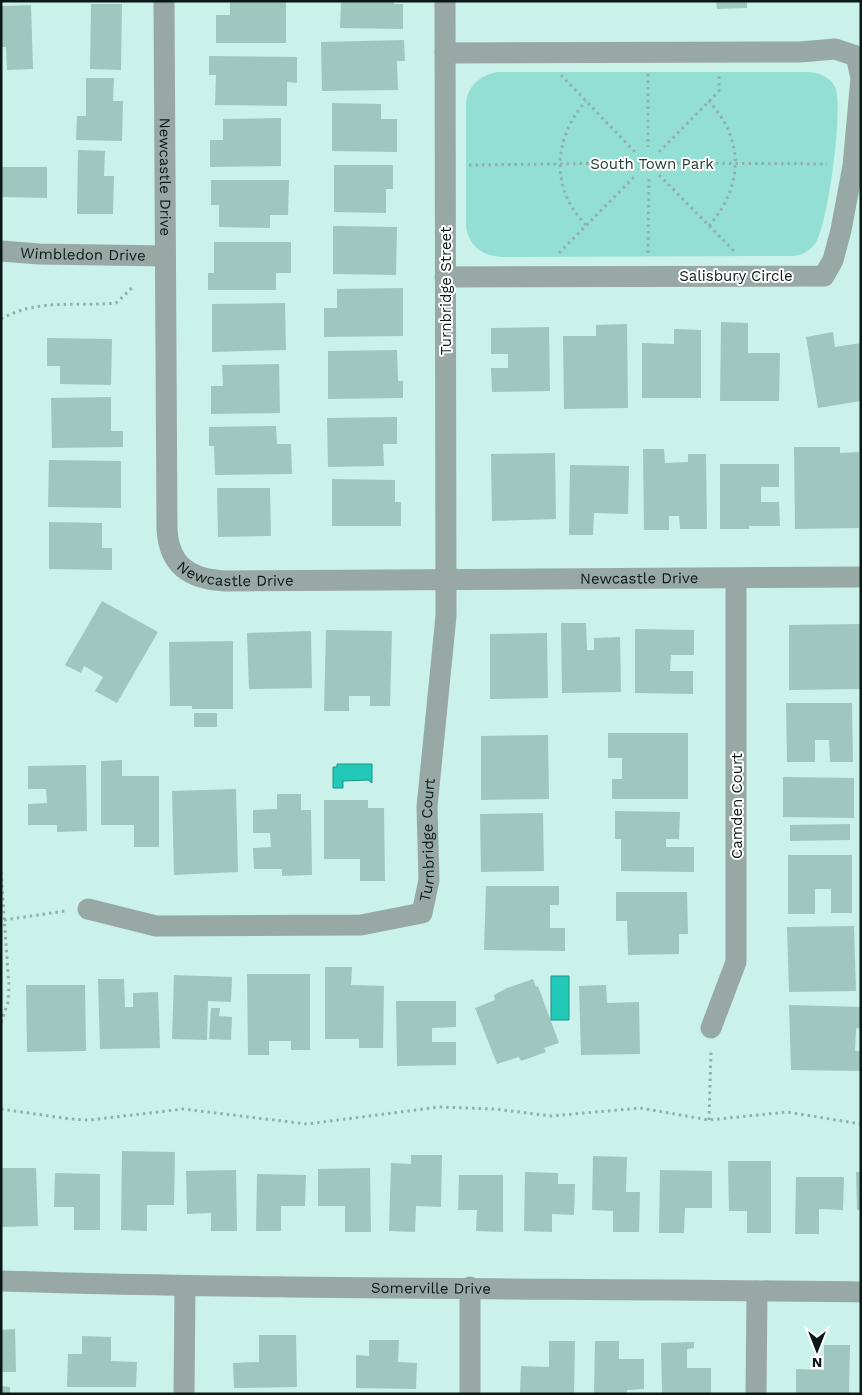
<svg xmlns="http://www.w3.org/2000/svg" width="862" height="1395" font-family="'Work Sans',sans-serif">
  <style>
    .green { fill: #93dfd3 }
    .water { fill: #22c9b8; stroke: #1b9487 }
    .building { fill: #9fc6bf }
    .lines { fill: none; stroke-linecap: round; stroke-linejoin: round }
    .path { stroke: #90b1ab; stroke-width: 3; stroke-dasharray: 2.5 4; stroke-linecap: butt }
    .minor { stroke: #98a8a5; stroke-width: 21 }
    .labels { text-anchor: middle; stroke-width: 4; stroke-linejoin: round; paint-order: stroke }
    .park-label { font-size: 15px; fill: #223b37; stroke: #fff }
    .street-label { font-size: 15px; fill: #0a1916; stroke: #fff }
  </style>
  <rect width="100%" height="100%" fill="#caf2eb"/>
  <!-- green -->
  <path class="green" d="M497 72H809C819 73 830 77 835 87 844 107 828 222 816 242 811 250 803 255 794 256L503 257C483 256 470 248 466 227V103C468 85 480 76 497 72Z"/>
  <!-- water -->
  <path class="water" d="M337 764H372V783L368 780 343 781V788H333V767H337Z
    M551 976H569V1020H551Z"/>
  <!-- building -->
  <path class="building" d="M230 1H286V43H216V15H230Z
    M341 1H394V4H403V29L340 28Z
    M716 1H747V8L717 9Z
    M91 4H122L121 70 90 69Z
    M31 5 33 69 7 70 6 47H1V6Z
    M404 40 405 61H397L398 90 322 91 321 42Z
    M209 56 297 57V83L287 82V106L215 105 216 75H209Z
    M86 78H114L113 101H123L122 141 76 140 77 116H86Z
    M332 103 381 104V119H397V152L332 151Z
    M281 118V166L210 167V140H223V119Z
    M78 150 105 151 104 176H114L113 214H77Z
    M334 165H393V189H386V213L334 212Z
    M1 167H47V198L1 197Z
    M211 180H289L288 215H270V228L219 227V205H211Z
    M333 226 397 227 396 275 333 274Z
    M214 242H291V273H276V290H208V273H214Z
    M403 288V336L324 337V308H337V289Z
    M285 303 286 350 212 352V304Z
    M721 322 748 323V353H780L779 401H720Z
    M627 324 628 408 564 409 563 336H596V325Z
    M549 327 550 391 492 392 491 368H508V354H491V328Z
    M674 329 701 330V398H642V343L674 344Z
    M833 332 835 347 861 343V401L818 408 806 337Z
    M47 338 112 339 111 385 60 384V366H47Z
    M397 350 398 381H403V398L328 399V351Z
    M279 364 280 413 211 414V386H223L222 365Z
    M111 397V431H123V447L52 448 51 398Z
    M397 417V444H383L384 466 328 467 327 418Z
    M276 426 277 444H291L292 474 215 475 214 446H209V427Z
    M794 447H840V453L859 452V528L795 529Z
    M643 449H664L665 463 688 462V454H706L707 529H680L679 516H669V530H644Z
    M555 453 556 519 492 521 491 454Z
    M49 460 121 461V508L48 507Z
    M720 464H779V487H761V502H779L780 526H749V529H720Z
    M570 465 629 466 628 514 594 513 593 535H569Z
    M332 479 395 480V502H401V526H332Z
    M217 488H270L271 536 218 537Z
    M49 522 102 523V548H112V570L49 569Z
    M102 601 158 632 117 703 95 691 103 677 84 666 81 673 65 665Z
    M561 623H586L587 650H594V638L620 637 621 692 562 693Z
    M861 624V689L789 690V625Z
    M635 629 694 630V655H671L670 671H693V694L635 693Z
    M326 630 392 631 390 706H370V696H349V711H324Z
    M311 631 312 688 249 689 247 633Z
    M547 633 548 698 490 699V634Z
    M233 641V709H192V706H170L169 642Z
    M786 703H852L853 762H830L829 740H815V762H787Z
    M194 713H217V727H194Z
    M608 733H688V799H612V779H622V758H608Z
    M548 735 549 799 481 800V736Z
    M122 760V776H159V847H134V825H101V761Z
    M86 765 87 831 57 832V825H28V804L47 803 46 789H28V766Z
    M783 777 854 778V818L783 817Z
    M236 789 238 872 174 875 172 791Z
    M277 794H301V810H311L312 875 282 876V869H254L253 848 271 847 270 833H253V810L277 809Z
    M324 800H368V808H384L385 881H360V859H324Z
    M615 811 680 812 679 839H666V847H694V872L621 871V839H615Z
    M543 813 544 871 481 872 480 814Z
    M850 824V840L790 841V825Z
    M788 855H852V913H831V889H815V914H788Z
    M486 886H559V905H550V928H565V951L484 950Z
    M616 892H687L688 934H679V954L628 955 627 921H616Z
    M854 926 856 991 789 992 787 927Z
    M325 967H352L351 985 384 986 383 1048H359V1039H325Z
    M247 974H310V1050H291V1041H269V1055H248Z
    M174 975 232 977 231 1002 208 1001 207 1040 172 1039Z
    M98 979H124L125 1007H133V993L158 992 160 1048 100 1049Z
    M533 979 536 987 538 986 559 1043 544 1048 546 1052 521 1061 519 1057 497 1064 475 1008 495 1000 494 995 507 988Z
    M26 985H85L86 1051 27 1052Z
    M606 985 607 1003 639 1002 640 1054 581 1055 579 986Z
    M396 1001H456V1027L432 1028V1042H456V1065L397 1066Z
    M789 1005 861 1007V1029L856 1028 855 1051H861V1071L791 1070Z
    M211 1008H220L219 1016 232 1017 231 1040 209 1039Z
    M122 1151 175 1152 174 1205H147V1231L121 1230Z
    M411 1155H442L441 1207 416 1206 415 1232 389 1231 391 1163 411 1164Z
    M593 1156 627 1157 626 1192H640L639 1232H613V1211L592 1210Z
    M728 1161H771V1233H747V1211H729Z
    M1 1168H36L38 1226 1 1227Z
    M370 1168 371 1232H345V1206H318V1169Z
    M236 1170 237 1231H211V1213L187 1214 186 1171Z
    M660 1170 712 1171V1208H685L684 1233H659Z
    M525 1172 558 1173V1184H575L574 1215 552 1214V1232L524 1231Z
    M856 1172H861V1210H857Z
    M55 1173 100 1174V1230H74V1207H54Z
    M257 1174 306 1175 305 1206H281V1231H256Z
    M459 1175H503V1232L476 1231 477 1210H458Z
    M796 1177H844L843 1210 819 1209V1234H795Z
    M15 1329 16 1372H1V1330Z
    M259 1335H296L297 1387 234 1388 233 1363 259 1362Z
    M82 1336 111 1337V1361L137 1362 136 1387H67L68 1354H82Z
    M369 1340H399L398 1362 417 1363 416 1389 356 1388V1355L369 1356Z
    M549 1341H575L574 1394H520L521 1366 549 1367Z
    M595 1341H619V1359H644V1389L627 1390V1394H594Z
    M694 1342V1348L687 1349V1368H711V1394H662L661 1343Z
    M824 1345H850L849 1394H796V1369L824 1370Z
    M1 1386 10 1387V1394H1Z"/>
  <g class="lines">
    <!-- path -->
    <path class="path" d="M648 74V147
      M561 75 636 153
      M659 152 719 91V74
      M664 163 827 164
      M469 165 631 163
      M659 175 735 252
      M586 225C550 189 553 138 586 101
      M709 226C743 186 745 141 709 101
      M559 253 636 175
      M648 253 649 179
      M1 319C38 298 76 307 116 303L134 286
      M1 872 9 987 8 1002 1 1023
      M4 920 65 911
      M1 1109 70 1119 89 1120 183 1109 307 1124 439 1107 495 1109 551 1116 640 1108 709 1120 787 1112 861 1124
      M709 1120 711 1051"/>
    <!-- minor -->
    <g class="minor">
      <path id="s1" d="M164 1 167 529C169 566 190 579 225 581L861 577"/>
      <path d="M445 53 800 52 835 49 856 56 861 78 853 166 841 230 833 260 824 276 445 277"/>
      <path id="s2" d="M1 251 39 254 165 256"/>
      <path id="s3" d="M88 909 156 926 361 925 422 913 429 880 427 807 446 616 445 1"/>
      <path d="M711 1028 736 962V579"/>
      <path id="s4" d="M1 1281C288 1290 574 1288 861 1292"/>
      <path d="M184 1394 185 1287"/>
      <path d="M470 1394V1287"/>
      <path d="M756 1394 757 1291"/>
    </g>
  </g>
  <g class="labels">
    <!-- park labels -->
    <g class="park-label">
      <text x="652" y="169">South Town Park</text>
    </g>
    <!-- street labels -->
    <g class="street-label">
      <text dy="5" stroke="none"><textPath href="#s1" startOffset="176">Newcastle Drive</textPath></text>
      <text dy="5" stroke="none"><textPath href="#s2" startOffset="82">Wimbledon Drive</textPath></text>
      <text x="736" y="281">Salisbury Circle</text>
      <text transform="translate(446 291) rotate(-90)" y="5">Turnbridge Street</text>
      <text dy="5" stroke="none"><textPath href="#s1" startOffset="625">Newcastle Drive</textPath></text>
      <text dy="5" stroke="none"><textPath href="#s1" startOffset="1030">Newcastle Drive</textPath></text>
      <text transform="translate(737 806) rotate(-90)" y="5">Camden Court</text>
      <text dy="5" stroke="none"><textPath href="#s3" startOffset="411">Turnbridge Court</textPath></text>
      <text dy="5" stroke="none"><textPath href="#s4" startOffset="430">Somerville Drive</textPath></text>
    </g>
  </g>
  <!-- border -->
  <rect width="862" height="1395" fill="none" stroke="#0a1916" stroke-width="5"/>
  <!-- north arrow -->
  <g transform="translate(817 1350) rotate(180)" stroke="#ffffff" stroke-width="4" paint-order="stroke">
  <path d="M0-4L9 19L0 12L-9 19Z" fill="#0a1916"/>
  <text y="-8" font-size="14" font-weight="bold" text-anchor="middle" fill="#0a1916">N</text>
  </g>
</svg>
